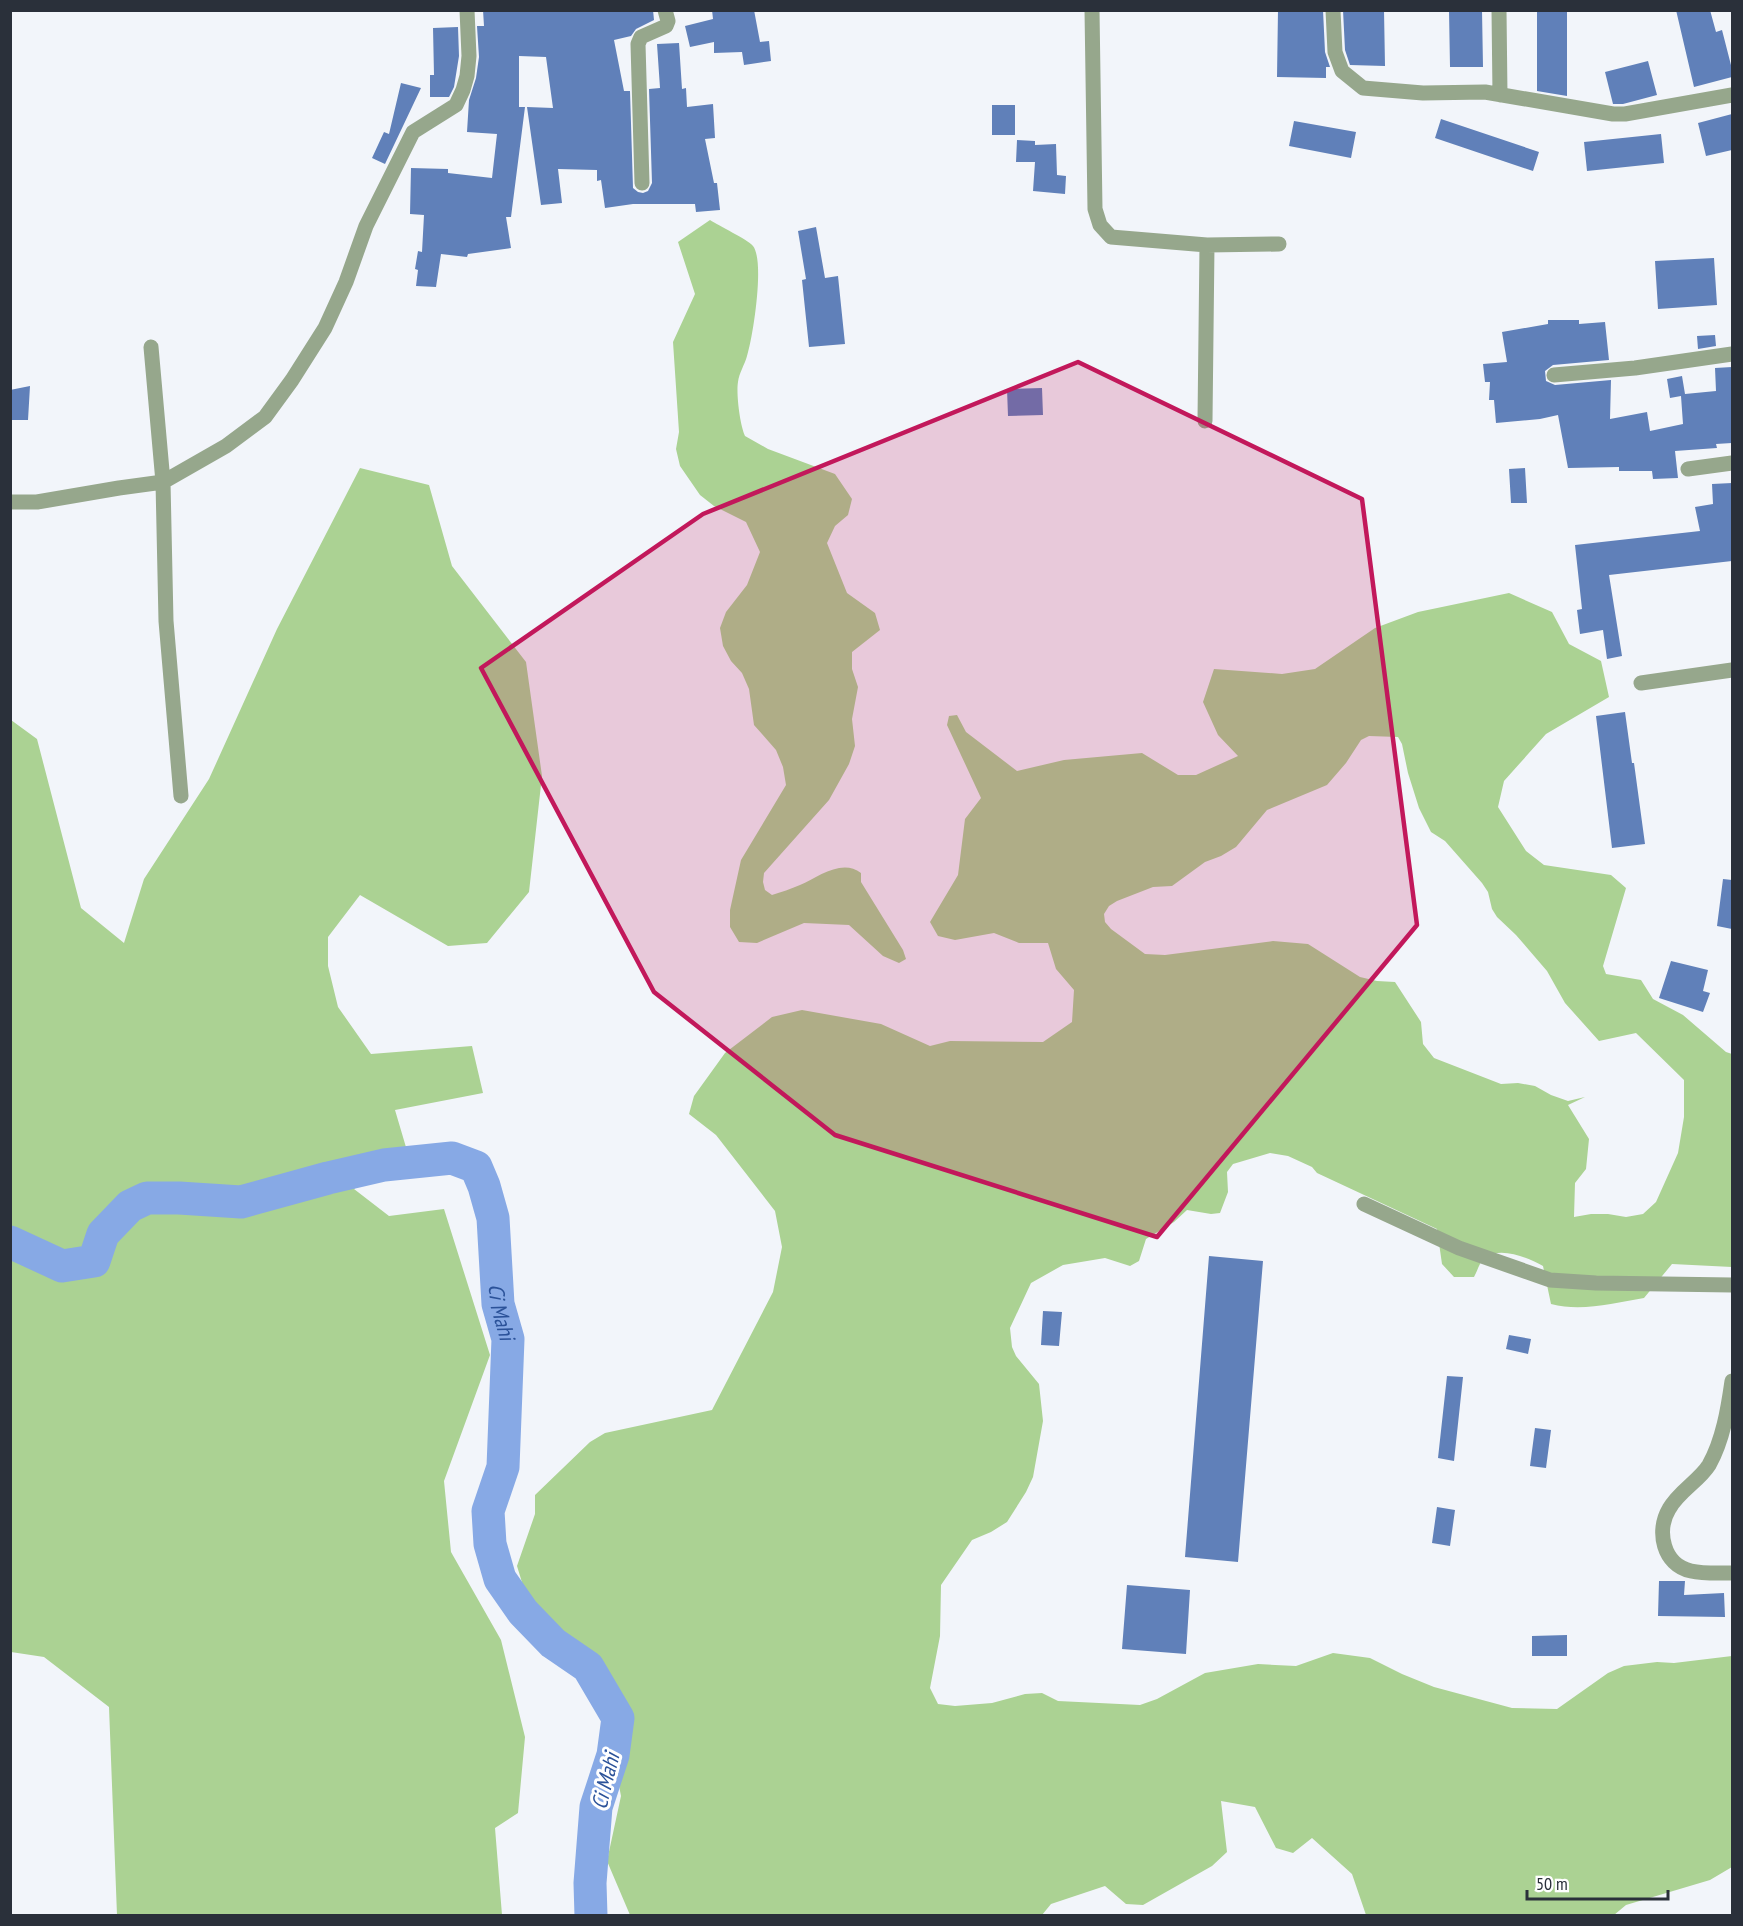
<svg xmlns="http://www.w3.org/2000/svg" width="1743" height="1926" font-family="'PT Sans Narrow',sans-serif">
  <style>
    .forest { fill: #abd293; fill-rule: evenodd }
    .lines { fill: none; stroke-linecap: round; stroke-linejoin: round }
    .river { stroke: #87a9e5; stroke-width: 33 }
    .building { fill: #6080b9 }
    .minor { stroke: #96a78c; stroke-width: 15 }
    .marked { fill: #c2185b; fill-opacity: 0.2; stroke: #c2185b; stroke-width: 4.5; stroke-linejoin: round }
    .labels { text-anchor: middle; stroke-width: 6; stroke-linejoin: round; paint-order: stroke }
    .water-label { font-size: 22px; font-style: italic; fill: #2b5299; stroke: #fff }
  </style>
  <rect width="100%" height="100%" fill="#f2f5fa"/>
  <!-- forest -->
  <path class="forest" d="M710 220C719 226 747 239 753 246 765 261 753 337 747 356 745 364 739 373 738 382 736 394 740 425 745 436L768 449 835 474 852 499 848 515 835 526 827 543 847 593 875 613 880 630 852 652V669L858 687 852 719 855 746 849 764 829 800 764 873 763 882 765 890 772 895C781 892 791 889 800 885 818 877 842 858 861 873V882L903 950 906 959 899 963 883 956 849 925 804 923 757 943 739 942 730 927V910L741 860 786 785 783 767 776 750 754 725 749 689 742 673 731 661 723 646 720 628 726 612 747 585 760 552 746 522 714 506 700 495 680 466 676 449 679 432 673 342 695 294 678 242Z
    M360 468 429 485 452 566 526 662 542 776 529 892 487 943 448 946 360 895 328 937V966L338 1007 371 1054 472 1046 483 1093 395 1110 408 1154 354 1189 389 1216 444 1209 490 1355 444 1481 451 1552 501 1640 525 1737 518 1813 495 1828 502 1915H117L109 1707 44 1657 11 1652V720L37 739 81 908 124 943 144 879 209 779 277 629Z
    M1509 593 1552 612 1569 644 1601 661 1609 697 1546 734 1504 781 1498 807 1526 851 1544 865 1611 875 1626 888 1603 966 1606 974 1641 980 1653 999 1683 1015 1726 1052 1732 1054V1267L1672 1264 1644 1298C1613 1303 1582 1312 1551 1304L1543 1266C1529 1258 1503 1247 1487 1256 1480 1260 1478 1270 1474 1277H1454L1442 1264 1437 1229 1317 1173 1312 1167 1288 1156 1270 1153 1233 1164 1227 1172 1228 1192 1220 1213 1211 1214 1187 1210 1174 1222 1146 1239 1139 1261 1130 1266 1105 1258 1063 1265 1031 1283 1010 1328 1012 1347 1016 1356 1039 1384 1043 1421 1033 1477 1026 1492 1007 1522 991 1532 972 1540 941 1585 940 1636 930 1688 938 1704 955 1706 992 1703 1025 1694 1042 1693 1058 1701 1140 1705 1157 1699 1205 1673 1258 1664 1296 1666 1333 1653 1370 1658 1402 1674 1434 1687 1512 1708 1557 1709 1608 1673 1624 1666 1657 1662 1674 1663 1732 1656V1867L1710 1880 1626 1905 1614 1915H1366L1352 1874 1312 1838 1293 1853 1276 1848 1255 1807 1221 1801 1227 1852 1212 1866 1143 1905 1126 1904 1105 1886 1051 1904 1042 1915H630L607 1861 621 1796 613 1755 601 1721 594 1663 528 1602 517 1566 535 1514V1495L590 1442 605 1433 712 1410 773 1292 782 1247 775 1211 716 1135 689 1114 694 1096 725 1053 772 1017 802 1010 881 1024 930 1046 950 1041 1043 1042 1072 1022 1074 990 1056 969 1048 943H1019L994 933 955 940 938 936 930 922 958 875 965 819 981 798 947 725 949 716 957 715 966 732 1017 771 1064 760 1142 753 1178 775H1196L1238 756 1218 735 1203 702 1214 669 1282 674 1315 669 1375 628 1418 612ZM1369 736 1398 737 1402 744 1408 773 1419 808 1431 832 1445 841 1482 883 1488 892 1492 909 1497 917 1516 935 1547 971 1565 1003 1599 1041 1636 1033 1684 1080V1117L1678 1153 1656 1202 1643 1214 1626 1217 1608 1214H1591L1574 1217 1575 1183 1586 1169 1589 1139 1568 1105 1585 1097 1568 1101 1551 1095 1535 1086 1518 1083 1501 1084 1434 1058 1423 1044 1421 1022 1395 982 1377 981 1360 977 1308 944 1273 941 1165 955 1145 954 1111 929 1105 922 1104 914 1109 906 1117 901 1153 887 1172 886 1205 862 1221 856 1236 847 1267 810 1327 785 1346 763 1361 740Z"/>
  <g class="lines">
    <!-- river -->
    <path class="river" id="s1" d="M10 1242 62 1266 94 1261 103 1234 130 1206 147 1198H179L241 1202 328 1178 384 1165 452 1158 476 1167 484 1186 493 1218 498 1304 508 1339 503 1467 488 1511 490 1544 500 1579 523 1612 553 1643 588 1667 618 1718 613 1755 596 1807 590 1883 591 1916"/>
  </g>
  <!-- building -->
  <path class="building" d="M483 10H653L654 20 636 29 631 36 614 40 624 91H630L633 188 638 192 643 193 648 191 652 183 649 89 660 88 657 44 679 43 682 89 686 88 687 107 713 104 715 138 705 139 714 183H717L720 210 696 212 695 204H633L605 208 601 180 597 181V170L558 169 562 203 541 205 527 107 553 108 546 57 519 56V107H525L511 217H506L511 248 468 254 467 257 441 254 436 287 416 286 418 270 415 269 418 251 422 252 424 215 410 214 411 168 448 169V173L492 178 497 134 467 132 469 100 476 78 479 57 477 26H484Z
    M712 10H754L760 42 769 41 771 61 744 65 742 52 714 53V42L690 47 685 26 713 19Z
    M1278 10H1323L1325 52 1330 67H1326V78L1277 77Z
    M1343 10H1384L1385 66 1350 65 1345 50Z
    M1449 10H1482L1483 67H1450Z
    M1537 10H1567V96L1537 91Z
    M1676 10H1710L1716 32 1722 30 1732 69V77L1694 87Z
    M458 27 459 56 454 87 449 97H430V75H434L433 28Z
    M1648 61 1657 95 1623 104H1613L1605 72Z
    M401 83 421 88 385 164 372 158 384 132 389 134Z
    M992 105H1015V135H992Z
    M1732 114V150L1706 156 1698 123Z
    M1441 119 1539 152 1533 171 1435 138Z
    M1294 121 1356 132 1351 158 1289 146Z
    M1661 134 1664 163 1587 171 1584 142Z
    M1017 140 1035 141V145L1056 144 1057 175 1066 176 1065 194 1033 191 1035 162H1016Z
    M816 227 825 278 838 276 845 344 809 347 802 280 806 279 798 231Z
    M1714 258 1717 305 1658 309 1655 261Z
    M1548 320H1579V324L1605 322 1609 360 1553 365 1545 371 1546 381 1555 385 1611 380 1610 419 1647 412 1650 431 1683 424 1681 396 1670 398 1667 379 1682 376 1685 394 1716 391 1715 368 1732 367V395H1731L1732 443 1716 444 1717 448 1675 451 1678 478 1653 479 1652 471H1619V467L1568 468 1558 415 1540 419 1496 423 1494 400H1489L1490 382H1485L1483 364 1507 362 1502 332 1548 324Z
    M1715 335 1716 346 1698 349 1697 336Z
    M30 386 28 420H10V390Z
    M1042 388 1043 415 1008 416 1007 389Z
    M1525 468 1527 503H1511L1509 469Z
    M1732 483V561L1609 575 1622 656 1607 659 1603 630 1580 634 1577 610 1582 609 1575 545 1700 531 1695 507 1713 504 1712 484Z
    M1625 712 1632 763H1634L1645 844 1612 848 1596 716Z
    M1723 879 1732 880V929L1717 926Z
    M1671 961 1708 970 1703 991 1710 993 1703 1012 1659 998Z
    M1209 1256 1263 1261 1238 1562 1185 1557Z
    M1043 1311 1062 1312 1059 1346 1041 1345Z
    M1509 1335 1531 1339 1528 1354 1506 1349Z
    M1447 1376 1463 1377 1454 1461 1438 1458Z
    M1535 1428 1551 1430 1546 1468 1530 1466Z
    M1437 1507 1455 1510 1450 1546 1432 1543Z
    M1659 1581H1685L1684 1595 1724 1593 1725 1617 1658 1616Z
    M1127 1585 1190 1590 1186 1654 1122 1649Z
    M1567 1635V1656H1532V1636Z"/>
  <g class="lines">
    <!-- minor -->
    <path class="minor" d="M1092 10 1095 209 1100 225 1111 237 1207 245 1279 244
      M1333 10 1335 52 1342 71 1363 88 1423 93 1485 92 1613 114H1625L1732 95
      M1499 10 1500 95
      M642 183 638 44 641 37 666 26 668 21 665 10
      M151 347 163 482 166 621 181 796
      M1554 375 1635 368 1732 354
      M1205 421 1207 245
      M1688 469 1732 463
      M10 502H37L119 488 163 482 226 446 265 417 292 380 325 328 346 282 366 226 413 132 456 105 463 90 467 76 469 56 467 10
      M1641 683 1732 670
      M1364 1204 1459 1248 1550 1280 1596 1283 1732 1285
      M1732 1381C1728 1409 1723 1440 1709 1465 1699 1481 1679 1491 1669 1509 1656 1531 1663 1565 1691 1571 1704 1574 1719 1573 1732 1573"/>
  </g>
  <!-- marked area -->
  <path class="marked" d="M1078 362 1362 499 1417 925 1157 1237 835 1135 654 992 481 668 703 514Z"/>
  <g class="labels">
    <!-- water labels -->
    <g class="water-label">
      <text dy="8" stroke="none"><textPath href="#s1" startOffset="660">Ci Mahi</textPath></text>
      <text transform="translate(605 1781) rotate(-76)" y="8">Ci Mahi</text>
    </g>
  </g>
  <!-- border -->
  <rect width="1743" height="1926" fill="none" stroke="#2a303a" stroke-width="24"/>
  <!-- scale -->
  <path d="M1527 1890v9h141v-9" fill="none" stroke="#2a303a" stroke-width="3"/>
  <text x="1536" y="1890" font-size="18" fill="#2a303a" stroke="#ffffff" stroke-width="4.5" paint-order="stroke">50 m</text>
</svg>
